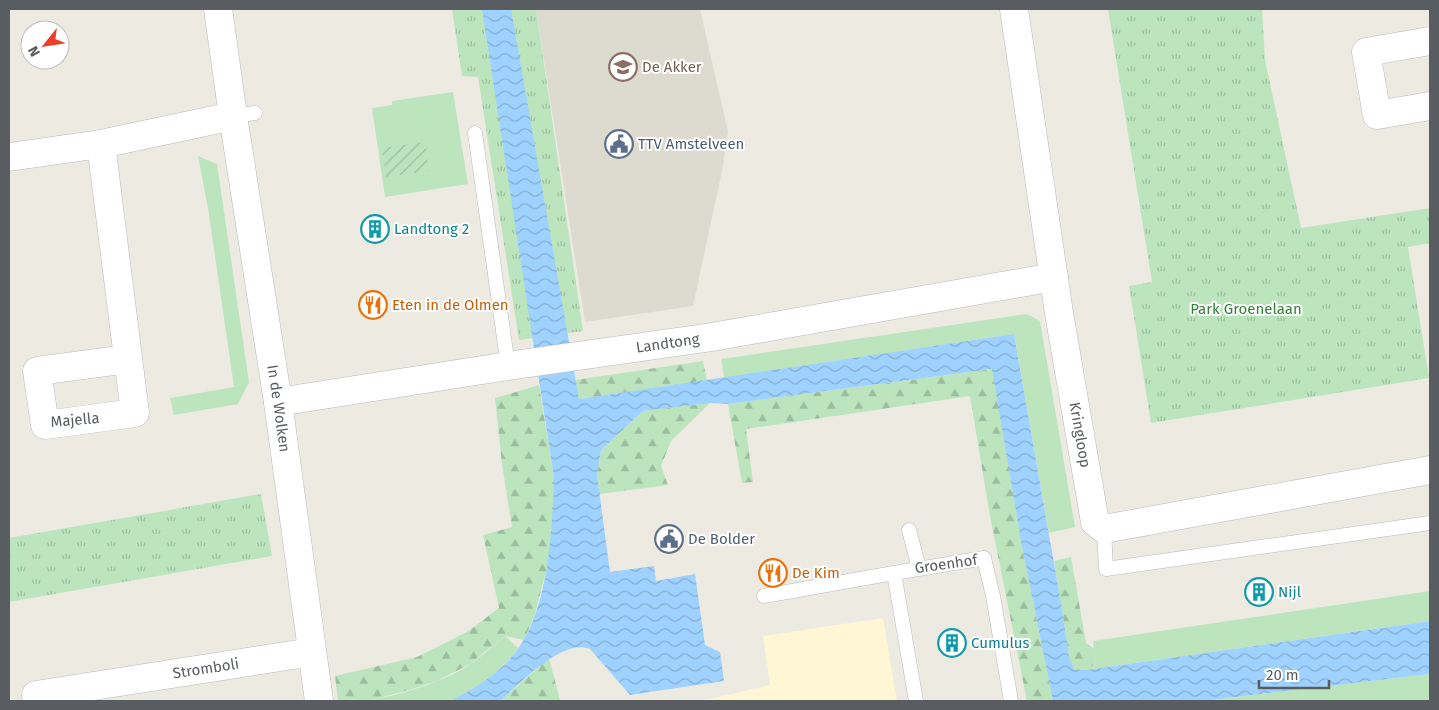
<svg xmlns="http://www.w3.org/2000/svg" width="1439" height="710" font-family="'Fira Sans',sans-serif">
  <style>
    .commercial { fill: #fef6d4 }
    .education { fill: #dddacf }
    .grass { fill: #bce5be }
    .forest { fill: url(#forest-firs) }
    .park { fill: url(#park-tufts) }
    .garden { fill: url(#garden-furrows) }
    .water { fill: url(#water-waves) }
    .lines { fill: none; stroke-linecap: round; stroke-linejoin: round }
    .service-casing { stroke: #b6b9be; stroke-width: 15 }
    .minor-casing { stroke: #b6b9be; stroke-width: 29 }
    .service { stroke: #fff; stroke-width: 14 }
    .minor { stroke: #fff; stroke-width: 28 }
    .labels { text-anchor: middle; stroke-width: 4; stroke-linejoin: round; paint-order: stroke }
    .education-label { font-size: 15px; fill: #785e54; stroke: #fff; text-anchor: start }
    .service-label { font-size: 15px; fill: #4e5e75; stroke: #fff; text-anchor: start }
    .culture-label { font-size: 15px; fill: #0d838f; stroke: #fff; text-anchor: start }
    .food-label { font-size: 15px; fill: #c56008; stroke: #fff; text-anchor: start }
    .park-label { font-size: 15px; fill: #328138; stroke: #fff }
    .street-label { font-size: 15px; fill: #595d62; stroke: #fff }
  </style>
  <defs>
    <pattern id="forest-firs" width="22" height="20" patternUnits="userSpaceOnUse" patternTransform="scale(1.25)"><rect width="22" height="20" fill="#bce5be"/><path d="M5 1l3.5 6h-7zM16 11l3.5 6h-7z" fill="#9cbd9e"/></pattern>
    <pattern id="park-tufts" width="24" height="20" patternUnits="userSpaceOnUse" patternTransform="scale(1.25)"><rect width="24" height="20" fill="#bce5be"/><path d="M3 7l-1-3M5 7V3M7 7l1-3M15 17l-1-3M17 17v-4M19 17l1-3" fill="none" stroke="#9cbd9e"/></pattern>
    <pattern id="garden-furrows" width="10" height="10" patternUnits="userSpaceOnUse" patternTransform="scale(1.25)"><rect width="10" height="10" fill="#bce5be"/><path d="M-1 1l2-2M0 10L10 0M9 11l2-2" fill="none" stroke="#9cbd9e"/></pattern>
    <pattern id="water-waves" width="16" height="10" patternUnits="userSpaceOnUse" patternTransform="scale(1.25)"><rect width="16" height="10" fill="#9fd2ff"/><path d="M0 5q4-4 8 0t8 0" fill="none" stroke="#85aed2"/></pattern>
  </defs>
  <rect width="100%" height="100%" fill="#edebe1"/>
  <!-- commercial -->
  <path class="commercial" d="M883 618 897 701H701L770 685 763 636Z"/>
  <!-- education -->
  <path class="education" d="M536 9H700L728 132 722 171 693 306 585 322Z"/>
  <!-- grass -->
  <path class="grass" d="M453 92 468 184 385 197 372 108 392 105V101Z
    M198 156 217 164 249 382 238 404 174 415 170 398 234 387 208 208Z
    M1027 314 1040 321 1075 527 1049 533 1014 334 724 378 721 359Z
    M1430 591V621L1086 670 1095 664 1093 641Z
    M505 636 518 648 511 658 494 674 473 690 450 701H365C397 696 445 682 472 663 483 655 494 645 505 636Z
    M1430 674V700L1426 701H1203Z"/>
  <!-- forest -->
  <path class="forest" d="M703 361 707 381 579 399 575 380Z
    M993 369 1022 547 1053 701H1027L990 516 970 396 746 429 753 482 742 483 728 404Z
    M539 385 554 478 552 537 547 567 535 614 524 640 505 636 470 664 437 681 412 689 369 701H338L335 676 417 657 467 632 499 608 483 535 512 527 502 464 495 398Z
    M710 403 671 441 661 466 668 485 599 494 597 475 601 450 643 411Z
    M1071 557 1086 643 1094 649 1095 664 1086 670 1074 669 1069 656 1054 561Z
    M549 658 560 700 500 701Z"/>
  <!-- park -->
  <path class="park" d="M452 9H536L583 331 519 340 478 77 462 76Z
    M1108 9H1262L1265 60 1301 228 1430 208V243L1408 247 1429 378 1151 423 1129 286 1152 282Z
    M261 494 272 556 9 602V538Z"/>
  <!-- garden -->
  <path class="garden" d="M425 142 429 171 386 177 382 148Z"/>
  <!-- water -->
  <path class="water" d="M482 9H511L579 399 1014 334 1061 603 1069 656 1074 669 1086 670 1430 621V674L1203 701H1053L1022 547 992 369 728 404 710 403 643 411 601 450 597 475 610 572 654 566 656 581 695 574 705 645 720 652 724 681 630 695 590 649C562 638 520 684 500 701H450C472 690 492 678 509 660 549 618 552 532 554 478Z"/>
  <g class="lines">
    <defs>
      <path id="service" d="M233 116 255 113
        M475 133 508 366
        M1104 529 1106 569 1430 523
        M909 530 919 568
        M764 596 894 573
        M916 701 894 573 984 558 993 596 1011 701"/>
      <g id="minor">
        <path id="s1" d="M218 9 233 116 278 402 319 701"/>
        <path id="s2" d="M1014 9 1059 313 1095 522 1104 529 1430 470"/>
        <path d="M1430 41 1366 52 1377 115 1430 106"/>
        <path d="M101 144 135 413 45 425 37 371 128 359"/>
        <path d="M9 157 101 144 233 116"/>
        <path id="s3" d="M278 402 508 366 712 337 1054 277"/>
        <path id="s4" d="M37 701 36 695 312 652"/>
      </g>
    </defs>
    <!-- service casing -->
    <use href="#service" class="service-casing"/>
    <!-- minor casing -->
    <use href="#minor" class="minor-casing"/>
    <!-- service -->
    <use href="#service" class="service"/>
    <!-- minor -->
    <use href="#minor" class="minor"/>
  </g>
  <!-- icons -->
  <defs>
    <symbol id="school-ring" viewBox="-11 -11 22 22"><circle r="9.5" fill="#fff" stroke="#8d6e63" stroke-width="1.5"/><path d="M0-5L7-2L0 1L-7-2ZM-4 1L0 2.5L4 1V4Q0 6-4 4Z" fill="#8d6e63"/></symbol>
    <symbol id="civic-ring" viewBox="-11 -11 22 22"><circle r="9.5" fill="#fff" stroke="#5c6f8a" stroke-width="1.5"/><path d="M-.6-6.5H3V-4.5H.6V-3L4-1V1h2V6H-6V1h2V-1L-.6-3ZM-1.2 2.5V6h2.4V2.5Z" fill="#5c6f8a"/></symbol>
    <symbol id="building-ring" viewBox="-11 -11 22 22"><circle r="9.5" fill="#fff" stroke="#0f9aa8" stroke-width="1.5"/><path d="M-4-6H4V6H1V3H-1V6H-4ZM-2.5-4.3h1.7v1.8h-1.7ZM.8-4.3h1.7v1.8H.8ZM-2.5-1h1.7V.8h-1.7ZM.8-1h1.7V.8H.8Z" fill="#0f9aa8"/></symbol>
    <symbol id="restaurant-ring" viewBox="-11 -11 22 22"><circle r="9.5" fill="#fff" stroke="#e8710a" stroke-width="1.5"/><path d="M-5-6h1v4h1v-4h1v4h1v-4h1v5L-1.5 .5V6h-2V.5L-5-1ZM5-6V6H3V1.5H1.5Q1.5-4 5-6Z" fill="#e8710a"/></symbol>
  </defs>
  <g fill-rule="evenodd">
    <use href="#school-ring" x="607" y="51" width="32" height="32"/>
    <use href="#civic-ring" x="603" y="128" width="32" height="32"/>
    <use href="#building-ring" x="359" y="213" width="32" height="32"/>
    <use href="#restaurant-ring" x="357" y="289" width="32" height="32"/>
    <use href="#civic-ring" x="653" y="523" width="32" height="32"/>
    <use href="#restaurant-ring" x="757" y="557" width="32" height="32"/>
    <use href="#building-ring" x="1243" y="576" width="32" height="32"/>
    <use href="#building-ring" x="936" y="627" width="32" height="32"/>
  </g>
  <g class="labels">
    <!-- education labels -->
    <g class="education-label">
      <text x="642" y="72">De Akker</text>
    </g>
    <!-- service labels -->
    <g class="service-label">
      <text x="638" y="149">TTV Amstelveen</text>
      <text x="688" y="544">De Bolder</text>
    </g>
    <!-- culture labels -->
    <g class="culture-label">
      <text x="394" y="234">Landtong 2</text>
      <text x="1278" y="597">Nijl</text>
      <text x="971" y="648">Cumulus</text>
    </g>
    <!-- food labels -->
    <g class="food-label">
      <text x="392" y="310">Eten in de Olmen</text>
      <text x="792" y="578">De Kim</text>
    </g>
    <!-- park labels -->
    <g class="park-label">
      <text x="1246" y="314">Park Groenelaan</text>
    </g>
    <!-- street labels -->
    <g class="street-label">
      <text dy="5" stroke="none"><textPath href="#s3" startOffset="394">Landtong</textPath></text>
      <text dy="5" stroke="none"><textPath href="#s1" startOffset="404">In de Wolken</textPath></text>
      <text transform="translate(75 420) rotate(-5)" y="5">Majella</text>
      <text dy="5" stroke="none"><textPath href="#s2" startOffset="431">Kringloop</textPath></text>
      <text transform="translate(946 564) rotate(-8)" y="5">Groenhof</text>
      <text dy="5" stroke="none"><textPath href="#s4" startOffset="178">Stromboli</textPath></text>
    </g>
  </g>
  <!-- border -->
  <rect width="1439" height="710" fill="none" stroke="#595d62" stroke-width="20"/>
  <!-- north arrow -->
  <g transform="translate(45 45) rotate(240)"><circle r="24" fill="#ffffff" stroke="#bdbec0"/>
  <path d="M0-4L9 19L0 12L-9 19Z" fill="#ec3e28"/>
  <text y="-8" font-size="14" font-weight="bold" text-anchor="middle" fill="#595d62">N</text>
  </g>
  <!-- scale -->
  <path d="M1259 680v8h70v-8" fill="none" stroke="#595d62" stroke-width="2.5"/>
  <text x="1266" y="680" font-size="15" fill="#595d62" stroke="#ffffff" stroke-width="4" paint-order="stroke">20 m</text>
</svg>
